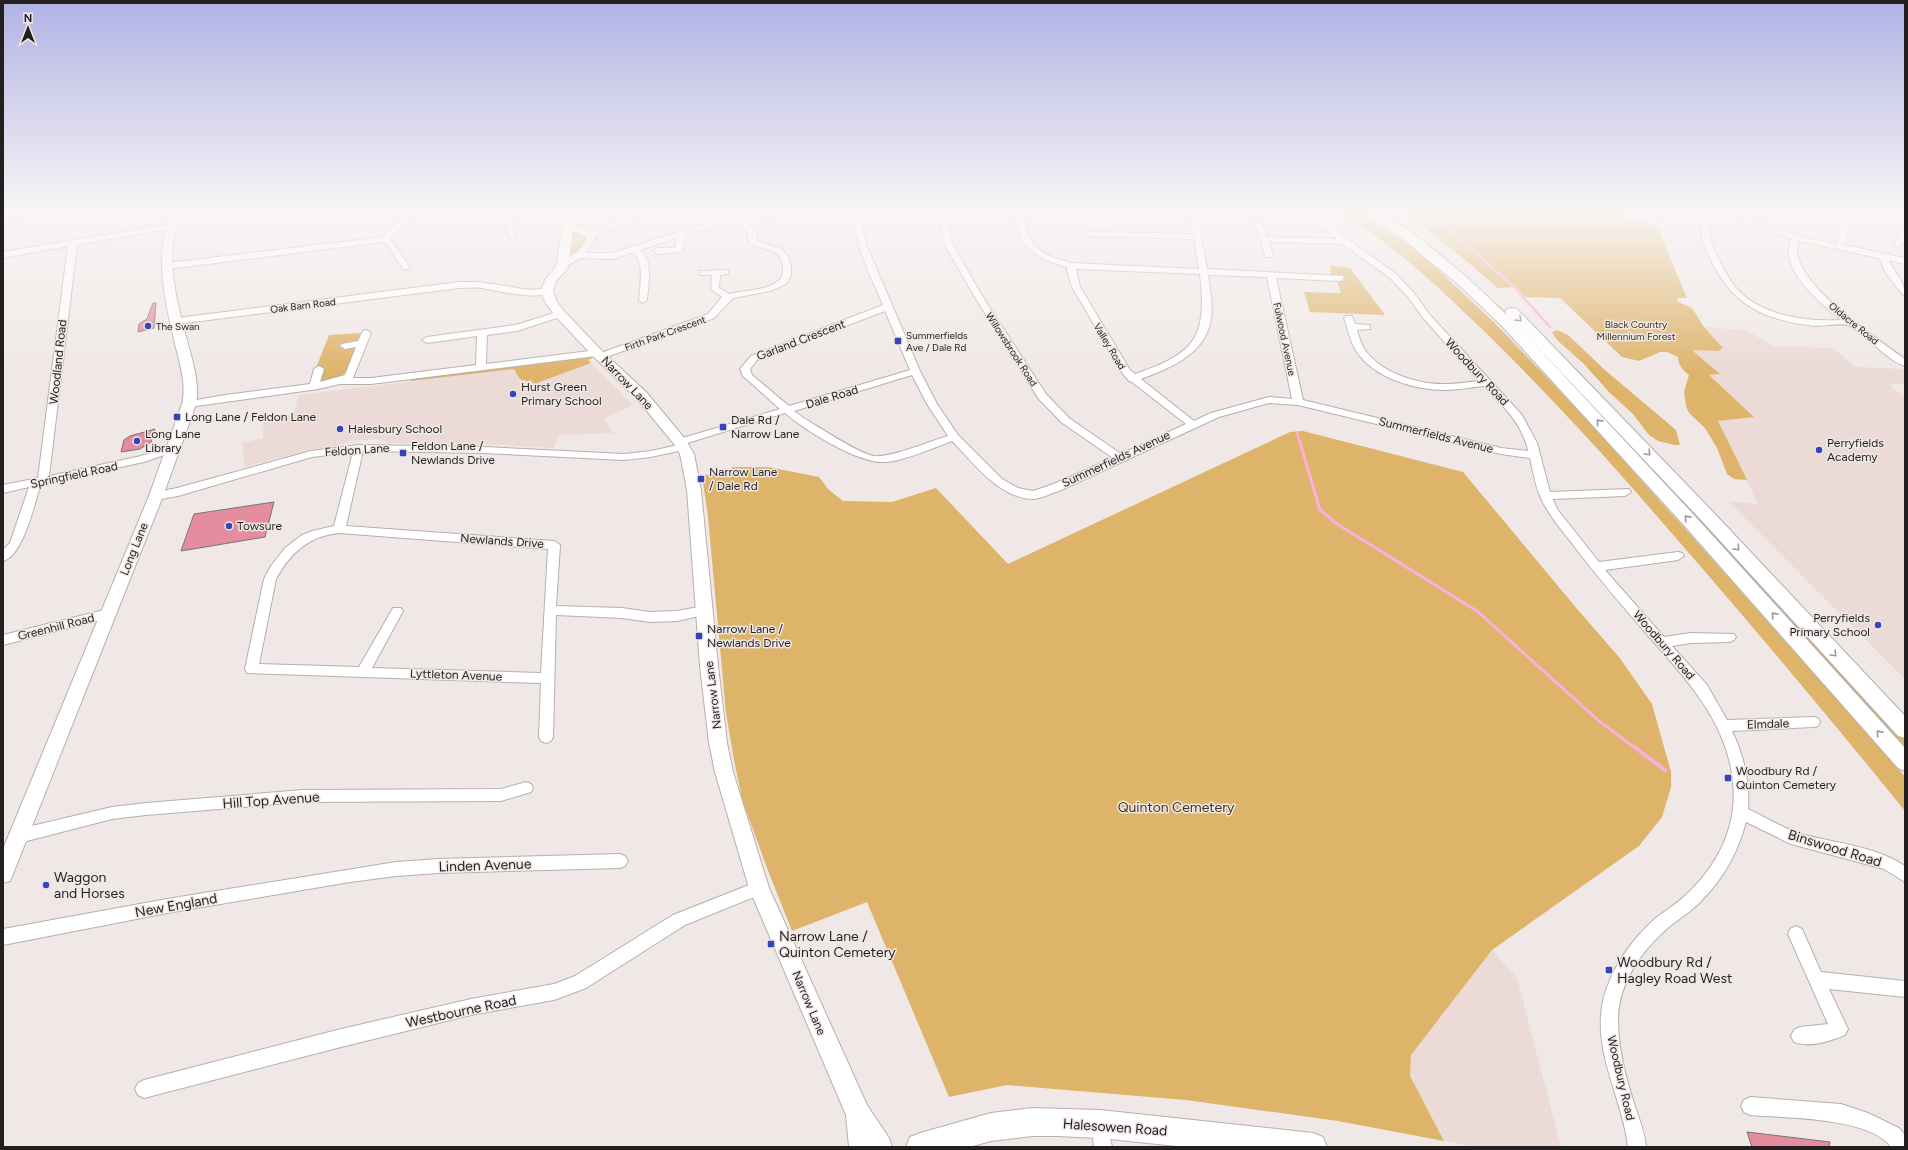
<svg xmlns="http://www.w3.org/2000/svg" width="1908" height="1150" font-family="Figtree,sans-serif">
  <style>
    .built { fill: #ebdad6 }
    .green { fill: #deb36a }
    .lines { fill: none; stroke-linecap: round; stroke-linejoin: round }
    .stream-far2 { stroke: #fcaedd; stroke-width: 2.5 }
    .stream-far1 { stroke: #fcaedd; stroke-width: 3 }
    .stream { stroke: #fcaedd; stroke-width: 4 }
    .building { fill: #e58d9f; stroke: #797273 }
    .minor-casing { stroke: #b6afad; stroke-width: 2 }
    .major-casing { stroke: #b6afad; stroke-width: 2 }
    .highway-casing { stroke: #b6afad; stroke-width: 2 }
    .minor { fill: #fff; fill-rule: evenodd }
    .major { fill: #fff; fill-rule: evenodd }
    .highway { fill: #fff; fill-rule: evenodd }
    .oneway { stroke: #9c9a9a }
    .poi-dot { fill: #3346b8; stroke: #f0e8e6; stroke-width: 1.5 }
    .labels { text-anchor: middle; stroke-width: 3; stroke-linejoin: round; paint-order: stroke }
    .far-street-label { font-size: 10px; fill: #221f1e; stroke: #f0e8e6 }
    .far-park-label { font-size: 10px; fill: #443210; stroke: #f0e8e6 }
    .far-poi-label { font-size: 10px; fill: #221f1e; stroke: #f0e8e6; text-anchor: start }
    .street-label { font-size: 12px; fill: #221f1e; stroke: #f0e8e6 }
    .poi-label { font-size: 12px; fill: #221f1e; stroke: #f0e8e6; text-anchor: start }
    .near-street-label { font-size: 14px; fill: #221f1e; stroke: #f0e8e6 }
    .near-park-label { font-size: 14px; fill: #443210; stroke: #f0e8e6 }
    .near-poi-label { font-size: 14px; fill: #221f1e; stroke: #f0e8e6; text-anchor: start }
  </style>
  <rect width="100%" height="100%" fill="#f0e8e6"/>
  <!-- built -->
  <path class="built" d="M1704 327 1746 330 1773 346 1833 348 1856 367 1905 369V383L1889 385 1905 397V679L1728 501 1758 504 1718 421 1753 416 1709 375 1720 374 1691 349 1722 350 1721 345Z
    M588 360 633 405 604 418 613 433 560 435 553 448 482 444 387 443 382 439 350 441 339 446 313 449 245 467 242 443 263 438 264 419 293 415 299 395Z
    M1492 950 1517 978 1561 1147H1479L1444 1141 1410 1076 1411 1055Z"/>
  <!-- green -->
  <path class="green" d="M1342 213H1361L1418 251 1496 324 1587 420 1713 560 1901 772 1905 777V811C1817 702 1727 596 1635 491 1586 435 1535 381 1482 329 1437 286 1395 246 1342 213Z
    M1383 213H1387L1438 251 1519 324 1866 695 1905 739V747L1538 347 1403 228Z
    M1404 213H1622L1626 217 1657 227 1687 298H1677L1678 302 1692 308 1704 327 1723 348 1718 351 1692 350 1720 374 1709 375 1754 417 1718 421 1747 480 1734 479 1727 474 1717 448 1705 428 1689 413 1686 406 1684 392 1689 375C1683 370 1678 365 1678 357L1667 352H1660L1639 361 1622 357 1560 298 1525 297 1516 287 1498 288 1452 249Z
    M573 228 583 234 587 239 582 247 570 258Z
    M1330 265 1350 268 1385 315 1310 312 1304 292 1341 293 1337 281 1343 278 1341 276 1331 275Z
    M1557 330 1568 335 1606 371 1676 430 1680 445H1675L1658 441 1649 435 1633 414 1609 392 1584 364 1557 340 1552 332Z
    M360 333 358 340 344 344 342 348 355 347 357 349C347 371 346 379 321 382L323 367 316 368 329 335Z
    M590 357 593 358 588 360 591 363 534 384 531 380 527 381 520 379 514 369 411 381 410 377Z
    M1303 431 1463 472 1578 610 1619 657 1652 704 1671 772V787L1662 817 1639 846 1492 950 1411 1055 1410 1076 1444 1141 1338 1121 1186 1100 1007 1085 949 1097 867 902 792 931 767 868 742 799 734 760 726 713 708 517 702 475 729 474 732 467H768L819 477 828 489 843 501 892 502 936 488 1008 564 1290 432Z"/>
  <g class="lines">
    <!-- stream-far2 -->
    <path class="stream-far2" d="M1431 213 1514 287 1550 327
      M1297 433 1300 443"/>
    <!-- stream-far1 -->
    <path class="stream-far1" d="M1300 442 1320 510 1337 524 1477 611 1599 721 1634 747"/>
    <!-- stream -->
    <path class="stream" d="M1633 746 1665 770"/>
  </g>
  <!-- building -->
  <path class="building" d="M153 303H156L154 328 138 332 139 324 147 319Z
    M155 429 151 442 140 449 121 452 124 440 130 436Z
    M274 502 265 537 181 551 194 514Z
    M1747 1132 1830 1142 1829 1147H1752Z"/>
  <g class="lines">
    <defs>
      <path id="minor" d="M30 213 26 215 3 218V214Z
        M408 213H416L390 239 410 267 406 270 403 269 387 244 384 242 167 269 163 266 167 263 383 237Z
        M503 213H509L513 223 522 221H567L590 232 633 213H639V217L595 236 596 237 585 253H612L708 223 706 213H714L715 221 741 220 753 215 783 213C778 218 757 218 748 223L756 230 757 241 781 249 788 256 791 266V276L786 284 770 291 733 298 714 318 601 359 596 356 371 384H340L318 389 189 407 184 404 185 402 225 395 310 384 314 369 319 366 324 369 320 382 345 375 356 347 345 349 340 346 342 344 358 341 363 331 366 330 371 333 353 378H371L476 365 477 336 427 343 422 340 427 337 516 325 560 311 563 312V316L517 331 487 335 486 364 597 350 601 353 708 314 722 297 711 289 712 275H700V271L728 270V274L720 275 719 288 729 294C745 289 783 292 783 270 783 265 782 259 778 255 771 248 759 249 750 244L747 235 748 230C733 215 703 230 686 235L682 252 657 254 653 251 657 248H675L677 238 640 250C654 262 648 283 647 300L643 303 639 300C640 284 645 264 633 252L613 259 581 258 566 266H560V262C572 257 583 249 587 237L563 225H522L514 228 515 237H509Z
        M854 213H862V225L866 244 920 371 937 404 958 435 1002 479 1018 488 1033 491 1051 485 1113 458 1061 422 1038 398 976 299 946 247 939 223V213H947V223L954 247 984 299 1046 394 1069 418 1121 454 1186 424 1132 382 1129 381 1123 374 1072 287 1067 271V267C1037 259 1016 247 1016 213H1024C1026 246 1042 256 1072 263L1199 269 1194 239 1089 236 1085 234 1089 232 1193 234 1189 213H1197L1207 269 1343 276 1344 278 1340 281 1276 278 1303 400 1501 448 1528 451C1523 424 1502 405 1484 386 1471 387 1458 390 1445 390 1415 390 1374 378 1357 352 1350 342 1348 329 1344 318L1346 316H1352L1355 324 1370 325V329L1357 330C1359 337 1361 344 1365 350 1381 373 1419 385 1445 384 1457 384 1468 382 1479 381L1424 319 1408 297 1389 277 1342 244 1269 242 1273 255 1272 257H1266L1255 224 1256 222H1262L1267 237 1337 239 1306 213H1315L1347 239 1395 273 1414 293 1430 315 1522 415 1537 443 1550 492 1629 489 1631 492 1625 496 1553 499 1557 509 1599 562 1678 552 1682 553 1684 556 1678 560 1605 570 1664 637 1691 633 1734 634 1736 637 1734 640 1730 642 1691 643 1672 646 1707 685 1727 720 1813 717 1818 718 1820 722 1818 726 1813 727 1732 731C1744 756 1750 782 1748 809 1765 817 1783 828 1800 834 1835 843 1875 846 1905 866V882L1884 869 1791 844 1746 822C1738 852 1724 878 1702 900 1692 911 1680 918 1669 927 1642 950 1618 983 1618 1020 1618 1051 1627 1083 1637 1112 1641 1124 1645 1135 1646 1147H1628C1623 1099 1592 1052 1603 1001 1611 968 1632 939 1657 917 1668 909 1679 902 1689 892 1723 859 1741 816 1731 768 1721 716 1685 678 1651 639 1625 609 1598 578 1574 546 1562 530 1548 515 1540 496 1535 485 1533 471 1530 458L1501 454 1298 405 1269 403 1219 417 1059 491C1051 493 1041 499 1033 499 998 498 974 463 952 441 936 447 901 462 885 462 859 464 806 431 785 413L684 444 688 447 687 449 651 457 624 460 485 453 363 451 346 526 554 541 560 545 556 606 622 608 650 612 677 611 704 606 708 608 710 611 708 614 677 621 650 622 622 618 556 615 553 737 551 741 546 743 541 741 539 737 541 683 247 673 245 669 264 579 271 566 285 548 302 535 312 531 334 526 353 452 312 457 178 496 156 500 152 499 150 496 152 493 177 488 311 451 359 445 485 447 624 454 651 451 678 445 675 442 676 440 780 409 743 376 740 369 751 356 883 305C871 276 854 246 854 213ZM1076 269 1200 274C1207 338 1196 353 1135 374L1130 370 1080 287ZM1208 275 1267 277 1292 399 1269 397 1211 413 1194 421 1141 379C1168 369 1203 355 1210 324 1214 308 1210 290 1208 275ZM885 311 910 370 789 406 752 375 750 369 757 360ZM912 375 927 404 948 436C930 441 891 458 874 456 857 453 819 427 802 417L794 411ZM339 533 548 549 541 673 372 668 403 611 401 608H393L359 667 259 664 276 579C290 553 309 536 339 533Z
        M1623 213H1634L1664 224 1665 228 1658 230 1657 227Z
        M1705 213H1713C1706 225 1710 239 1715 251 1721 264 1728 279 1738 290 1762 316 1808 322 1841 320 1821 304 1776 267 1792 239L1715 213H1726L1809 239 1836 244 1844 218 1828 213H1856L1852 218 1844 245 1905 258V264L1889 260C1894 272 1905 282 1905 295L1902 294 1886 273 1879 258 1799 241C1782 277 1879 340 1905 359V366C1887 361 1866 334 1848 325 1842 323 1823 326 1815 326 1763 320 1731 305 1709 256 1703 243 1696 227 1705 213Z
        M170 224 174 226 173 228 77 245 49 476 141 456 174 445 179 448 178 450 144 462 41 484C34 504 24 555 3 561V550L10 543 29 487 3 493V485L38 478 68 246 3 258V252Z
        M1902 229H1905V239L1901 246H1895L1894 244Z
        M459 282H479L530 290 547 288 551 291C540 302 496 290 481 288 474 287 466 288 459 288L177 324 172 321 177 318Z
        M108 609 112 611 114 614 112 617 3 645V635Z
        M526 782 531 784 533 788 531 792 501 801 303 802 146 815 112 819 19 843 14 841 12 836 14 831 19 829 112 807 146 803 303 790 501 789Z
        M620 854 625 856 628 861 625 866 620 868 438 873 396 876 350 882 167 913 3 945V929L167 899 396 862 438 859Z
        M759 881 764 883 767 888 764 893 685 925 586 988 554 1000 471 1015 341 1047 144 1098 138 1095 135 1089 138 1083 144 1080 341 1029 471 999 554 984 575 976 673 915Z
        M1796 926 1802 929 1821 972 1905 981V997L1829 989 1848 1029 1845 1035C1831 1041 1809 1048 1794 1042L1791 1036 1794 1030 1800 1027 1828 1024 1788 934 1790 929Z
        M1750 1097 1841 1104 1868 1113 1899 1128 1905 1135V1147H1891C1870 1117 1785 1118 1750 1115L1744 1112 1741 1106 1744 1100Z
        M1100 1115 1106 1118 1112 1147H1094L1091 1124 1094 1118Z"/>
      <path id="major" d="M170 213H180C178 221 175 229 174 237 168 270 178 306 186 337 192 359 200 382 196 404L163 496 13 874 10 881 3 883V849L149 496 182 404C187 383 179 361 174 340 164 296 155 257 170 213Z
        M565 213H575L568 268 556 281 553 291 557 302 564 311 601 350 647 393 685 439 694 454 701 490 718 666 727 743 733 772 769 888 867 1105 889 1138 892 1147H849L846 1115 749 888 715 772 709 743 700 666 687 490 680 454 674 444 637 399 593 356 556 317 545 302 541 291 545 280 556 267Z"/>
      <path id="highway" d="M1371 213H1384L1423 241 1469 279 1511 319 1693 514 1905 748V771L1898 768 1681 522 1501 325 1459 285Z
        M1512 308 1517 309 1714 513 1905 716V738L1898 736 1702 521 1507 315 1505 312 1507 309Z
        M1032 1108 1100 1110 1313 1133 1323 1137 1327 1147H1186L1100 1138 1057 1136H1032L991 1141 969 1147H906L910 1137 920 1133 991 1113Z"/>
    </defs>
    <!-- minor casing -->
    <use href="#minor" class="minor-casing"/>
    <!-- major casing -->
    <use href="#major" class="major-casing"/>
    <!-- highway casing -->
    <use href="#highway" class="highway-casing"/>
    <!-- minor -->
    <use href="#minor" class="minor"/>
    <!-- major -->
    <use href="#major" class="major"/>
    <!-- highway -->
    <use href="#highway" class="highway"/>
  </g>
  <!-- one-way arrows -->
  <defs><path id="oneway-chevron" d="M-2-3.5L2.5 0L-2 3.5" fill="none" stroke-width="1.6" stroke-linecap="round" stroke-linejoin="round"/></defs>
  <g class="oneway">
    <use href="#oneway-chevron" transform="translate(1519 319) rotate(44)"/>
    <use href="#oneway-chevron" transform="translate(1599 422) rotate(-132)"/>
    <use href="#oneway-chevron" transform="translate(1648 453) rotate(47)"/>
    <use href="#oneway-chevron" transform="translate(1687 518) rotate(-132)"/>
    <use href="#oneway-chevron" transform="translate(1737 548) rotate(47)"/>
    <use href="#oneway-chevron" transform="translate(1774 615) rotate(-132)"/>
    <use href="#oneway-chevron" transform="translate(1834 654) rotate(47)"/>
    <use href="#oneway-chevron" transform="translate(1879 733) rotate(-132)"/>
  </g>
  <!-- sky -->
  <linearGradient id="sky" x2="0" y2="1"><stop stop-color="#b0b2e4"/><stop offset="0.57" stop-color="#f8f5f4"/><stop offset="1" stop-color="#f8f5f4" stop-opacity="0"/></linearGradient>
  <rect width="1908" height="374" fill="url(#sky)"/>
  <!-- markers -->
  <g class="poi-dot">
    <circle cx="148" cy="326" r="4"/>
    <rect x="894" y="337" width="8" height="8" rx="2"/>
    <circle cx="513" cy="394" r="4"/>
    <rect x="173" y="413" width="8" height="8" rx="2"/>
    <rect x="719" y="423" width="8" height="8" rx="2"/>
    <circle cx="340" cy="429" r="4"/>
    <circle cx="137" cy="441" r="4"/>
    <circle cx="1819" cy="450" r="4"/>
    <rect x="399" y="449" width="8" height="8" rx="2"/>
    <rect x="697" y="475" width="8" height="8" rx="2"/>
    <circle cx="229" cy="526" r="4"/>
    <circle cx="1878" cy="625" r="4"/>
    <rect x="695" y="632" width="8" height="8" rx="2"/>
    <rect x="1724" y="774" width="8" height="8" rx="2"/>
    <circle cx="46" cy="885" r="4"/>
    <rect x="767" y="940" width="8" height="8" rx="2"/>
    <rect x="1605" y="966" width="8" height="8" rx="2"/>
  </g>
  <g class="labels">
    <!-- far-street labels -->
    <g class="far-street-label">
      <text transform="translate(303 305) rotate(-7)" y="4">Oak Barn Road</text>
      <text transform="translate(1854 323) rotate(39)" y="4">Oldacre Road</text>
      <text transform="translate(665 333) rotate(-20)" y="4">Firth Park Crescent</text>
      <text transform="translate(1285 339) rotate(78)" y="4">Fulwood Avenue</text>
      <text transform="translate(1110 346) rotate(59)" y="4">Valley Road</text>
      <text transform="translate(1012 349) rotate(57)" y="4">Willowsbrook Road</text>
    </g>
    <!-- far-park labels -->
    <g class="far-park-label">
      <text x="1636" y="328">Black Country<tspan x="1636" dy="12">Millennium Forest</tspan></text>
    </g>
    <!-- far-poi labels -->
    <g class="far-poi-label">
      <text x="156" y="330">The Swan</text>
      <text x="906" y="339">Summerfields<tspan x="906" dy="12">Ave / Dale Rd</tspan></text>
    </g>
    <!-- street labels -->
    <g class="street-label">
      <text transform="translate(801 340) rotate(-21)" y="4">Garland Crescent</text>
      <text transform="translate(58 362) rotate(-84)" y="4">Woodland Road</text>
      <text transform="translate(1477 372) rotate(47)" y="4">Woodbury Road</text>
      <text transform="translate(627 383) rotate(46)" y="4">Narrow Lane</text>
      <text transform="translate(832 397) rotate(-17)" y="4">Dale Road</text>
      <text transform="translate(1436 435) rotate(14)" y="4">Summerfields Avenue</text>
      <text transform="translate(357 450) rotate(-4)" y="4">Feldon Lane</text>
      <text transform="translate(1116 459) rotate(-25)" y="4">Summerfields Avenue</text>
      <text transform="translate(74 475) rotate(-12)" y="4">Springfield Road</text>
      <text transform="translate(502 541) rotate(4)" y="4">Newlands Drive</text>
      <text transform="translate(134 549) rotate(-68)" y="4">Long Lane</text>
      <text transform="translate(56 627) rotate(-14)" y="4">Greenhill Road</text>
      <text transform="translate(1664 645) rotate(49)" y="4">Woodbury Road</text>
      <text transform="translate(456 675) rotate(2)" y="4">Lyttleton Avenue</text>
      <text transform="translate(713 695) rotate(-97)" y="4">Narrow Lane</text>
      <text transform="translate(1768 724) rotate(-2)" y="4">Elmdale</text>
      <text transform="translate(809 1003) rotate(67)" y="4">Narrow Lane</text>
      <text transform="translate(1621 1078) rotate(77)" y="4">Woodbury Road</text>
    </g>
    <!-- poi labels -->
    <g class="poi-label">
      <text x="521" y="391">Hurst Green<tspan x="521" dy="14">Primary School</tspan></text>
      <text x="185" y="421">Long Lane / Feldon Lane</text>
      <text x="731" y="424">Dale Rd /<tspan x="731" dy="14">Narrow Lane</tspan></text>
      <text x="348" y="433">Halesbury School</text>
      <text x="145" y="438">Long Lane<tspan x="145" dy="14">Library</tspan></text>
      <text x="1827" y="447">Perryfields<tspan x="1827" dy="14">Academy</tspan></text>
      <text x="411" y="450">Feldon Lane /<tspan x="411" dy="14">Newlands Drive</tspan></text>
      <text x="709" y="476">Narrow Lane<tspan x="709" dy="14">/ Dale Rd</tspan></text>
      <text x="237" y="530">Towsure</text>
      <text x="1870" y="622" text-anchor="end">Perryfields<tspan x="1870" dy="14">Primary School</tspan></text>
      <text x="707" y="633">Narrow Lane /<tspan x="707" dy="14">Newlands Drive</tspan></text>
      <text x="1736" y="775">Woodbury Rd /<tspan x="1736" dy="14">Quinton Cemetery</tspan></text>
    </g>
    <!-- near-street labels -->
    <g class="near-street-label">
      <text transform="translate(271 800) rotate(-4)" y="5">Hill Top Avenue</text>
      <text transform="translate(1835 848) rotate(17)" y="5">Binswood Road</text>
      <text transform="translate(485 865) rotate(-2)" y="5">Linden Avenue</text>
      <text transform="translate(176 905) rotate(-10)" y="5">New England</text>
      <text transform="translate(461 1011) rotate(-12)" y="5">Westbourne Road</text>
      <text transform="translate(1115 1127) rotate(4)" y="5">Halesowen Road</text>
    </g>
    <!-- near-park labels -->
    <g class="near-park-label">
      <text x="1176" y="812">Quinton Cemetery</text>
    </g>
    <!-- near-poi labels -->
    <g class="near-poi-label">
      <text x="54" y="882">Waggon<tspan x="54" dy="16">and Horses</tspan></text>
      <text x="779" y="941">Narrow Lane /<tspan x="779" dy="16">Quinton Cemetery</tspan></text>
      <text x="1617" y="967">Woodbury Rd /<tspan x="1617" dy="16">Hagley Road West</tspan></text>
    </g>
  </g>
  <!-- border -->
  <rect width="1908" height="1150" fill="none" stroke="#221f1e" stroke-width="8"/>
  <!-- north arrow -->
  <g transform="translate(28 28)" stroke="#f0e8e6" stroke-width="3" paint-order="stroke">
  <path d="M0-3L7 15L0 10L-7 15Z" fill="#221f1e"/>
  <text y="-6" font-size="11" font-weight="bold" text-anchor="middle" fill="#221f1e">N</text>
  </g>
</svg>
